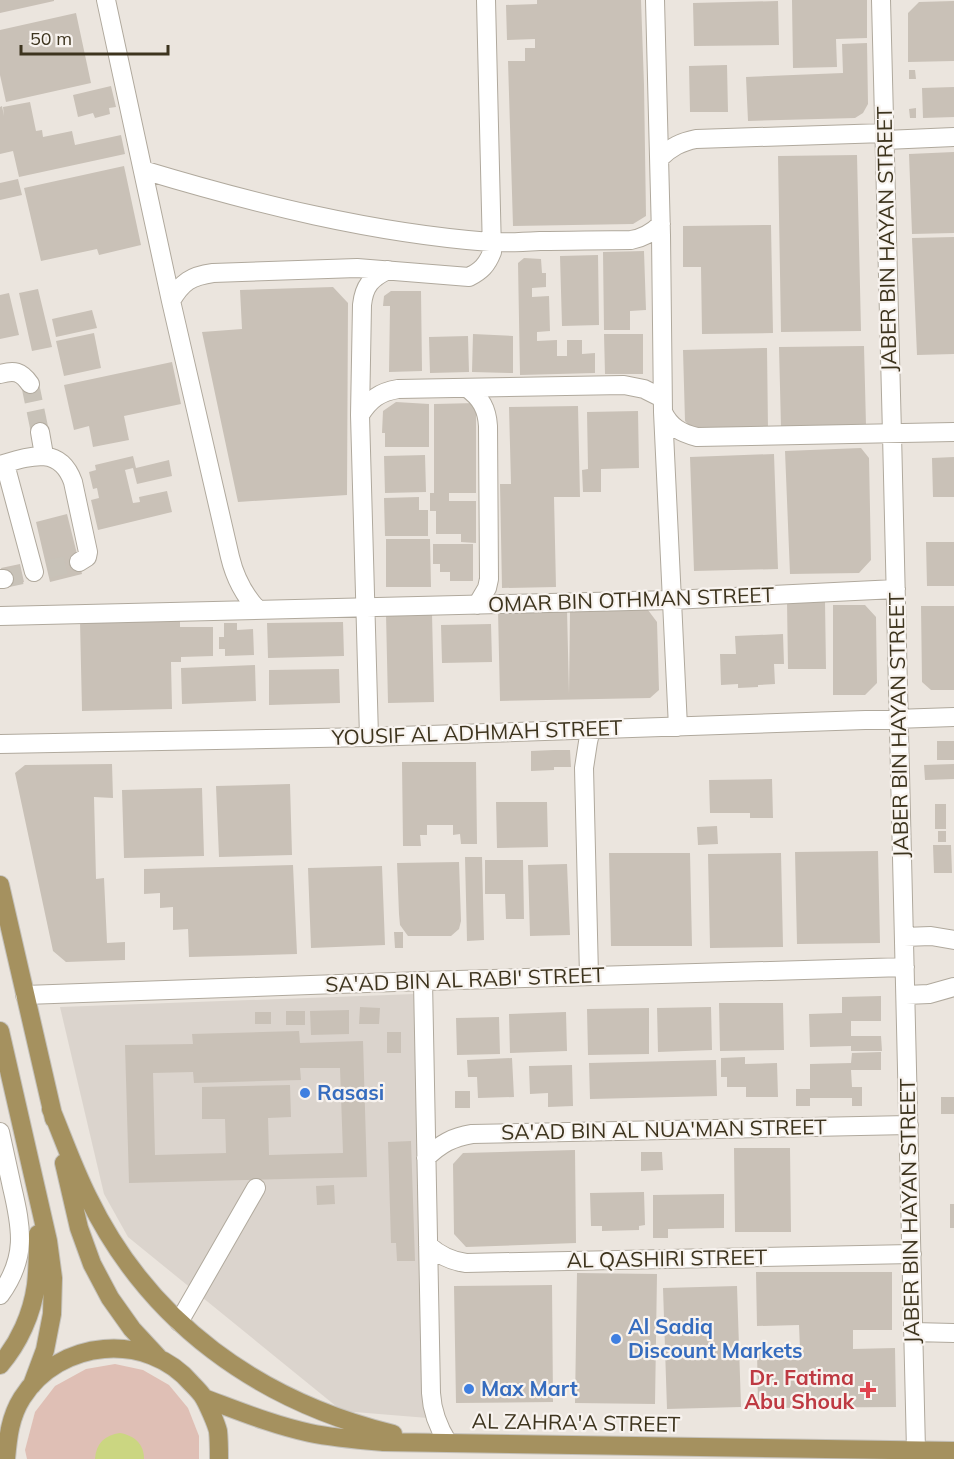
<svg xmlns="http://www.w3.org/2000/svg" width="954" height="1459" font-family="Mulish,sans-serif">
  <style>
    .built { fill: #dbd4cd }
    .green { fill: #dfbfb5 }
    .water { fill: #cbd681 }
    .building { fill: #c9c1b7; fill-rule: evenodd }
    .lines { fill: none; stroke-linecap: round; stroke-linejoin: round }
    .minor-tunnel { stroke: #c8c2b8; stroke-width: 18; stroke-dasharray: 18 9; stroke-linecap: butt }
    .minor-casing { stroke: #b0a99d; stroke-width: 20 }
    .major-casing { stroke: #c5c2bc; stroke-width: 20 }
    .minor { stroke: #fff; stroke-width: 18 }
    .major { stroke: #a5915f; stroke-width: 18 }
    .shop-dot { fill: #3f7fe0; stroke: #f8f3ef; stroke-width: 2 }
    .health-dot { fill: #e0444e; stroke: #f8f3ef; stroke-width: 2 }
    .labels { text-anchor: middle; stroke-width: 4.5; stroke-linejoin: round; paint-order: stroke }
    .street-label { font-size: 21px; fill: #3d341e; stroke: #f8f3ef }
    .shop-label { font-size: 21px; font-weight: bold; fill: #366cbe; stroke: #f8f3ef; text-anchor: start }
    .health-label { font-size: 21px; font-weight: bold; fill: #be3a42; stroke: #f8f3ef; text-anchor: end }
  </style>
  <rect width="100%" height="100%" fill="#ebe5de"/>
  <!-- built -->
  <path class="built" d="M415 994 428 1418 342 1411 128 1237 104 1194 60 1007Z"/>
  <!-- green -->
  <path class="green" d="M115 1364 143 1370 169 1385 188 1408 199 1436V1459H27L25 1450 35 1412 55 1386 86 1369Z"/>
  <!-- water -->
  <path class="water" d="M120 1433C135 1436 144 1444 144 1459H95C96 1443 105 1435 120 1433Z"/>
  <!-- building -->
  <path class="building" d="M0 0H54V1L0 13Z
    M537 0H641L644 85 646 216 633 224 513 226 508 61H525V48H535V39L507 40 506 5 537 4Z
    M792 0H867V38L836 39 837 67 793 68Z
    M778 1 779 45 694 46 693 3Z
    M954 1V61L908 62V13L919 2Z
    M76 13 91 83 6 102 0 75V30Z
    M867 43 868 104 863 113 855 118 748 121 746 77 843 73 842 44Z
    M727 65 728 112H690L689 66Z
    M909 70H915L916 79H909Z
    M111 86 116 107 109 108 110 114 95 118 93 113 78 117 73 95Z
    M954 87V117L923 118 922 88Z
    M30 102 36 131 42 130 43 137 72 131 75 145 121 135 125 154 19 177 13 151 0 154V107L2 106 4 116 3 107Z
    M916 108V118H910L909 109Z
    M954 152V233L912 234 909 154Z
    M857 155 861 331 781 332 778 156Z
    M124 166 141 245 99 255 97 249 41 261 24 188Z
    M18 179 22 195 0 200V183Z
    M771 225 773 333 702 334 701 267H683V226Z
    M954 237V354L917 355 912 238Z
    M644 251 646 310 630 311V330H604L603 252Z
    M598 255 599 325 562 326 560 256Z
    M524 258 541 259 542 273H546V287L532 288V297L549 296 550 331 537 332V341L557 340V356H567V340H582V354L595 353V373L520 375 518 263Z
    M333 287 348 303 347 495 238 502 202 332 242 329 240 290Z
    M38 289 52 347 32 351 19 293Z
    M391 291H421L422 371 389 372 390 306H383L384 296Z
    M9 293 19 335 0 339V295Z
    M92 310 97 328 56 337 52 319Z
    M94 333 101 368 64 376 56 341Z
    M473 334 513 336V373L472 372Z
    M604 334H643V374H605Z
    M468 336 469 372 430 373 429 337Z
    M864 346 866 426 781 428 779 347Z
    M767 348 768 430 695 432 685 421 683 350Z
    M172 362 181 404 124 416 129 440 93 447 89 426 74 430 64 385Z
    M396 402 429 404V447H385V433H382L383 411Z
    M476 403V493H449V501H476V543L461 542V534H436V511H430V493H434V404Z
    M578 406 580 497H554L556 587 502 588 500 484H511L509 407Z
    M638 411 639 468 601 469V492H583L582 470 588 469 587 412Z
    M861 448 869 458 871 560 859 573 790 574 785 451Z
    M774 454 778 569 694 571 690 457Z
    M425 455 426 492 385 493 384 456Z
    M133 456 136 468 169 460 172 476 137 484 133 468 125 470 133 503 140 502 139 497 167 491 172 512 98 530 91 500 99 498 97 488 93 489 89 472 96 470 95 465Z
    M954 457V497H933L932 458Z
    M419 497V510H428V536H385L384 498Z
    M67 514 82 574 50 582 36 522Z
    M386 539H430L431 587H386Z
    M926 542H954V586H927Z
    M433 544H473V581H450V572H440V564H433Z
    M20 564 24 582 6 586 1 568Z
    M787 601H825L826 669H788Z
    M833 605H865L876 617 877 683 865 695H833Z
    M921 606H954V690H931L922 682Z
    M567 609 569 694 570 611 648 610 657 622 659 690 650 698 500 701 498 610Z
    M432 613 434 702 388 703 386 614Z
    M180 619V627H213V656L181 657V662H171L172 709 82 711 80 621Z
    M343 622 344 656 268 658 267 623Z
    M224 623H237V630L253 629 254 655 225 656V649H219V637H224Z
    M491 624 492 662 442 663 441 625Z
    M783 634 784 664H774L775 684 758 685V687L738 688V684L721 685 720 654H736L735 636Z
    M255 665 256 701 182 704 181 668Z
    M339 669 340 703 269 705V670Z
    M937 741H954V760H937Z
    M554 750H570L571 767H554V770L531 771V751Z
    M402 762H476L477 844H461L460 834 453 835V825H427V835H420L421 846H403Z
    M112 764 113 798 94 797 96 879 104 878 107 943 125 942V960L66 962 53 951 15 773 25 765Z
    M954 764V779L925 780 924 765Z
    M772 779 773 818H750V813H710L709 780Z
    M290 784 292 855 219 857 216 786Z
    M202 788 204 856 124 858 122 790Z
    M496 802H547L548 847 497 848Z
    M935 804H946V829H935Z
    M717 826 718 844 698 845 697 827Z
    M938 831H946V842H938Z
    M933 845H951L952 873H934Z
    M878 851 880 943 797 944 795 852Z
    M609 853H690L692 946H611Z
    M781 853 783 947 710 948 708 854Z
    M465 857H482L484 940 467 941Z
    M485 860H523L524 919H506L505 894H485Z
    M459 862 461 921 459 929 451 936H408L400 925 399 914 397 863Z
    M567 864 570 935 530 936 528 865Z
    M293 865 297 954 189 957 188 929 173 930V907L160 908V893L144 894V869Z
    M382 866 385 945 311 948 308 868Z
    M394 932H403V948H395Z
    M881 996V1021H851V1036H881L882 1051H851V1046L810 1047 809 1014 842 1013V997Z
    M719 1003H783L784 1050 720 1051Z
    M360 1007 380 1008 379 1024H359Z
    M711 1007 712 1050 658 1052 657 1008Z
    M649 1008V1054L588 1055 587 1009Z
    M349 1010V1034L311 1035 310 1011Z
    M286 1011H305V1025H286Z
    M255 1012H271V1024H255Z
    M566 1012 567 1051 510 1053 509 1014Z
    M499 1017 500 1054 457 1055 456 1018Z
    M299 1031 300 1043 363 1041 367 1177 129 1183 125 1045 193 1044 192 1034ZM300 1068H340L343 1153 269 1155 268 1118 291 1117 290 1085 202 1087V1119H225L226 1153 155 1155 153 1073 193 1072 194 1083 301 1080Z
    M387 1032H401V1053H387Z
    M881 1052V1070H851L852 1087H862V1106H852V1098H810V1106H796V1089H810V1064L851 1063 852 1053Z
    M745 1057V1064L777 1063 778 1097H746V1087H727V1077H721V1058Z
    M512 1058 514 1097 478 1098 477 1077H468L467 1060Z
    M716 1060 717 1096 590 1099 589 1063Z
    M572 1065 573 1106 548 1107V1093L530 1094 529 1066Z
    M455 1091H470V1108H455Z
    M941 1097H954V1114H941Z
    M411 1141 415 1261H397L396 1243H391L388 1142Z
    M734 1148H790L791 1232H735Z
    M575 1150 576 1243 466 1247 454 1234 453 1164 463 1153Z
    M641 1152H662L663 1170 641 1171Z
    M334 1185 335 1204 317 1205 316 1186Z
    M644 1192 645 1225 639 1226V1230L602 1231V1226H591L590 1193Z
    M724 1194V1228L668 1229V1238H653V1195Z
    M950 1204H954V1228H950Z
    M756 1272H892V1330H853V1349L895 1348 896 1407 758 1408 757 1349H800L799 1325 757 1326Z
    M577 1273 657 1274 655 1404 575 1403Z
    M552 1285 553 1402 456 1403 454 1286Z
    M737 1286 741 1407 667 1409 663 1288Z"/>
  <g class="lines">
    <!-- minor-tunnel -->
    <path class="minor-tunnel" d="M30 384 40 432
      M48 569 79 562
      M4 579 23 575"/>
    <defs>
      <path id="minor" d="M106 0 171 301 230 557C235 578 243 594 258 610
        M655 0 661 235 663 412 678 727
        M881 0 892 434 916 1450
        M885 140 954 137
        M660 158C671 147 681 142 696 139L885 133
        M143 170C256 204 372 233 490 242 506 243 523 242 540 241 570 241 600 240 631 240 643 238 652 233 661 224
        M171 301C182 282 191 276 213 273L357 268 469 277C481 271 487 265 492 252L486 0
        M0 374C14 370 21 371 30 384
        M467 388C481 398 487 409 488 426L489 579 487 588 477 605
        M663 412C670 427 681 433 697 437L954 432
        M360 415C370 399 380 392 398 389L624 385 644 389 662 398
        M40 432 44 455
        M5 464 34 572
        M0 465C30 456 60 445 73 482L88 552 87 557 79 562
        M0 579H4
        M0 616 672 600 896 589
        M369 737 360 415 362 305C364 286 371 278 388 270
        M0 744 369 737 954 717
        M904 937 931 936 954 940
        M589 976 584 768 588 742 591 729
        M423 981 431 1393C432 1412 438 1427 448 1443
        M25 995 423 981 905 967
        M906 995 929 994 954 987
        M0 1132C4 1150 8 1169 12 1187 22 1229 27 1258 0 1295
        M426 1158C440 1144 453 1137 472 1134L909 1125
        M428 1245C440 1256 451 1261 466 1263L912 1254
        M179 1322 256 1188
        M913 1332 954 1333"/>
      <path id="major" d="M0 885 54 1119
        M0 1031 48 1241 53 1278 52 1314 45 1350 32 1385
        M51 1109C63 1138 74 1169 88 1197 149 1323 259 1401 393 1434
        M64 1163 79 1228 92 1264 110 1298 132 1329 158 1357
        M0 1365C19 1343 32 1314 36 1285 38 1268 38 1251 38 1234
        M204 1398C239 1411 273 1425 310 1433 334 1438 359 1440 383 1442L954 1451
        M6 1459C8 1437 10 1417 22 1398 59 1339 147 1331 192 1384 196 1388 201 1393 204 1398 208 1405 216 1423 218 1431 219 1440 219 1450 219 1459"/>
    </defs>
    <!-- minor casing -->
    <use href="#minor" class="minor-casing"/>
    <!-- major casing -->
    <use href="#major" class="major-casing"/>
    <!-- minor -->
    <use href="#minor" class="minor"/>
    <!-- major -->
    <use href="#major" class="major"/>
  </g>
  <!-- markers -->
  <g class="shop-dot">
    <circle cx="305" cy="1093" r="6"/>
    <circle cx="616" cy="1339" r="6"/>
    <circle cx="469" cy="1389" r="6"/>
  </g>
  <path class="health-dot" d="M865 1381h6v6h6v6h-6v6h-6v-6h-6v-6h6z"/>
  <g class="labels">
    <!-- street labels -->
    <g class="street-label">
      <text transform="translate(887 239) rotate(-91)" y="7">JABER BIN HAYAN STREET</text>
      <text transform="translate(631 600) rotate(-2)" y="7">OMAR BIN OTHMAN STREET</text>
      <text transform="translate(899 725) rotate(-91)" y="7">JABER BIN HAYAN STREET</text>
      <text transform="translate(477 733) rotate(-2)" y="7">YOUSIF AL ADHMAH STREET</text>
      <text transform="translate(465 980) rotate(-2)" y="7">SA'AD BIN AL RABI' STREET</text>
      <text transform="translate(664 1130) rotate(-1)" y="7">SA'AD BIN AL NUA'MAN STREET</text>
      <text transform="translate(910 1211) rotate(-91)" y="7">JABER BIN HAYAN STREET</text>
      <text transform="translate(667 1259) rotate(-1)" y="7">AL QASHIRI STREET</text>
      <text transform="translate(576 1423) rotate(1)" y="7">AL ZAHRA'A STREET</text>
    </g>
    <!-- shop labels -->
    <g class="shop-label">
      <text x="317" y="1100">Rasasi</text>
      <text x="628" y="1334">Al Sadiq<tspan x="628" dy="24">Discount Markets</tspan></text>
      <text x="481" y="1396">Max Mart</text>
    </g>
    <!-- health labels -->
    <g class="health-label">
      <text x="854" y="1385">Dr. Fatima<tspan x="854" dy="24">Abu Shouk</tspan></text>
    </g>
  </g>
  <!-- scale -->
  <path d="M21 45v9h147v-9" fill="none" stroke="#3d341e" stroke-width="3"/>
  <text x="30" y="45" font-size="18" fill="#3d341e" stroke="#f8f3ef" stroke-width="4.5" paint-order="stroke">50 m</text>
</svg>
